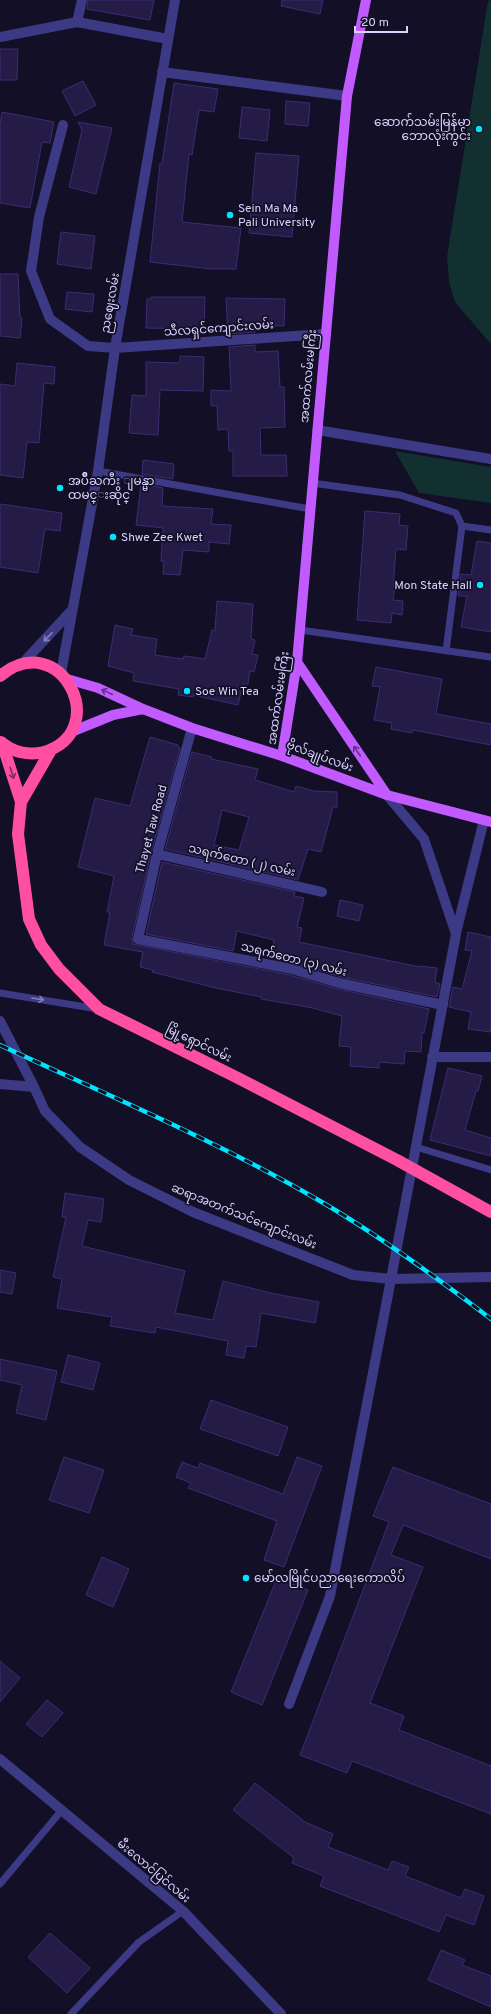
<svg xmlns="http://www.w3.org/2000/svg" width="491" height="2014" font-family="Overpass,'Noto Sans Myanmar',sans-serif">
  <style>
    .green { fill: #12302f }
    .building { fill: #241b47; stroke: #3b2d73; fill-rule: evenodd }
    .lines { fill: none; stroke-linecap: round; stroke-linejoin: round }
    .lane { stroke: #3d3a85; stroke-width: 7 }
    .street { stroke: #3d3a85; stroke-width: 10 }
    .primary { stroke: #c25bff; stroke-width: 10 }
    .highway { stroke: #ff4fa3; stroke-width: 12 }
    .rail-casing { stroke: #00e5ff; stroke-width: 4.5 }
    .rail { stroke: #130f26; stroke-width: 3; stroke-dasharray: 9; stroke-linecap: butt }
    .oneway { stroke: #837fbc }
    .oneway2 { stroke: #623188 }
    .oneway3 { stroke: #7d2c5e }
    .poi-dot { fill: #00e5ff; stroke: #130f26; stroke-width: 1.5 }
    .labels { text-anchor: middle; stroke-width: 3.5; stroke-linejoin: round; paint-order: stroke }
    .poi-label { font-size: 12px; fill: #d9d4ff; stroke: #130f26; text-anchor: start }
    .street-label { font-size: 12px; fill: #d9d4ff; stroke: #130f26 }
  </style>
  <rect width="100%" height="100%" fill="#130f26"/>
  <!-- green -->
  <path class="green" d="M491 0V344L455 302 449 282 447 257 488 1Z
    M395 451 491 467V503L419 493Z"/>
  <!-- building -->
  <path class="building" d="M88 0H154L150 20 87 9Z
    M282 0H323L320 14 281 6Z
    M0 49H18L17 80H0Z
    M83 81 96 105 75 116 62 91Z
    M174 83 218 89 214 112 199 110 192 155 189 154 182 222 241 228 236 269H211L150 262 160 163 162 164Z
    M286 101 310 103 308 126 285 124Z
    M242 107 270 110 267 141 239 138Z
    M2 112 54 122 50 143 42 142 30 208 0 203V125Z
    M78 122 112 128 96 194 69 187 82 130Z
    M256 153 299 156 292 237 249 233Z
    M61 232 95 236 91 269 57 264Z
    M0 274H18L20 317 22 318 20 338 0 336Z
    M67 292 94 294 92 312 65 309Z
    M151 297H205L204 329 146 328 147 299H151Z
    M226 298 285 299 284 326 255 325V332L228 334Z
    M255 345V352L278 351 280 387H284L285 427 260 428 261 455H286L287 476H233V451H229L228 429 218 430 217 406H211V390L231 391 229 347Z
    M180 356 204 357 203 391 160 390 158 435 129 433 132 395 146 396V362L180 363Z
    M17 363 55 367 54 384 44 383 39 443 27 442 23 478 0 475V384L15 386Z
    M143 460 174 464 173 479 142 474Z
    M141 484 163 488 162 506 213 509 211 524 231 525 229 544 209 542V552L183 550 180 575 163 574 164 561H161L163 528 136 525Z
    M0 504 62 513 60 531 45 529 38 573 0 567Z
    M365 511 400 514 399 525 408 526 406 550 396 549 393 587H395L393 600 403 601 402 615 392 613 391 623 357 620Z
    M477 541 491 543V632L461 627 467 596H458L461 574 471 575Z
    M217 601 253 604 251 639 255 640 252 654 258 655 254 672 250 671 248 684H243L238 705 193 695V697L178 695 179 689 133 681 134 673 108 666 115 625 133 629 131 635 157 639 155 655 183 659 184 656 205 659 212 630 215 631Z
    M376 667 442 679 436 714 491 724V745L413 730 412 733 391 729 392 723 374 720 380 687 372 686Z
    M150 737 178 745V747L180 748 151 853 132 938 133 944 290 975 338 989 429 1009 424 1033 422 1032 421 1052 405 1051 404 1064 379 1062V1068L350 1066 351 1047 339 1046 342 1016 313 1008 261 999V997L216 988 152 972 153 970 140 967 143 952 104 945 110 912H107L114 876 78 867 95 798 130 806Z
    M192 752 212 757 211 759 258 769 255 780 294 792 296 786 314 791 337 792V807H333L321 852 308 849 298 880 165 849ZM222 810 249 817 239 850 214 845Z
    M162 862 295 892 294 896 304 898 297 927 302 928 299 942 420 967V966L437 968 435 982 440 984 437 997 341 977 294 963 271 958 274 940 237 931 233 951 146 934Z
    M340 900 363 905 359 921 337 916Z
    M468 932 491 937V1032L468 1029 471 1012 449 1007 453 987 462 989 472 951 465 950Z
    M448 1068 482 1076 478 1091H476L465 1130 491 1138V1156L430 1140Z
    M65 1193 104 1199 101 1222 88 1220 82 1246 185 1271 175 1313 213 1320 223 1281 275 1294 319 1302 315 1323 261 1313 256 1347 246 1346 244 1358 226 1355 228 1341 156 1327 155 1333 110 1326 112 1317 57 1308 62 1279 53 1277 66 1217H62Z
    M0 1270 16 1273 12 1294 0 1292Z
    M68 1355 100 1363 93 1390 61 1382Z
    M0 1359 57 1371 46 1420 16 1413 22 1385 0 1380Z
    M211 1400 288 1427 278 1456 200 1429Z
    M64 1457 104 1470 89 1513 49 1500Z
    M297 1457 322 1466 284 1567 264 1560 277 1521 188 1488 191 1483 176 1477 182 1462 198 1468 200 1463 283 1494Z
    M393 1467 491 1504V1559L403 1525 391 1555 423 1567 370 1703 404 1716 399 1730 491 1766V1814L352 1761 347 1773 300 1755 389 1522 373 1516Z
    M102 1557 129 1569 113 1607 86 1595Z
    M277 1578 308 1590 262 1705 231 1692Z
    M0 1661 20 1678 0 1702Z
    M47 1700 63 1713 42 1737 26 1724Z
    M255 1783 305 1822 333 1834 328 1847 388 1870 392 1861 409 1867 405 1876 461 1898 465 1889 484 1896 474 1925 446 1915 439 1932 320 1886 324 1876 292 1863 294 1858 233 1810Z
    M50 1933 90 1968 67 1993 28 1957Z
    M441 1950 465 1960 462 1965 491 1976V2007L428 1980Z"/>
  <g class="lines">
    <!-- lane -->
    <path class="lane" d="M98 471 310 509
      M312 483 400 495 456 513 462 526 446 651
      M462 526 491 530
      M300 630 491 657
      M0 993 98 1009
      M416 1147 491 1170
      M0 1884 62 1810
      M71 2014 139 1942 183 1911"/>
    <!-- street -->
    <path class="street" d="M77 22 82 0
      M0 37 77 22 168 39
      M162 72 347 96
      M63 125 39 217 31 271 50 319 88 346 115 348 325 334
      M317 430 491 459
      M23 663 72 610
      M61 673 98 471 115 348 175 0
      M192 728 157 854 138 939 292 969 339 983 443 1005
      M157 854 322 892
      M456 933 484 820
      M0 1021 34 1087 0 1084
      M432 1057H491
      M34 1087 45 1111 80 1147 129 1180 193 1212 353 1275 391 1279 456 934 424 839 387 795
      M289 1704 330 1596 391 1279 491 1277
      M0 1759 183 1911 281 2014"/>
    <!-- primary -->
    <path class="primary" d="M297 662 387 795
      M67 679 98 688 143 709 192 728 282 756 387 795 491 822
      M71 732 113 715 143 709
      M282 756 297 662 347 96 366 0"/>
    <!-- highway -->
    <path class="highway" d="M0 676C61 626 113 731 44 752 29 756 12 752 1 742
      M2 743 21 802 18 834 29 919 41 945 59 969 99 1009 232 1075 397 1160 491 1212
      M21 802 51 750"/>
    <defs>
      <path id="rail" d="M0 1045C107 1095 217 1141 320 1201 380 1236 436 1277 491 1319"/>
    </defs>
    <!-- rail casing -->
    <use href="#rail" class="rail-casing"/>
    <!-- rail -->
    <use href="#rail" class="rail"/>
  </g>
  <!-- one-way arrows -->
  <defs><path id="oneway-shaft" d="M-6 0H5M1.5-3L5.5 0L1.5 3" fill="none" stroke-width="1.6" stroke-linecap="round" stroke-linejoin="round"/></defs>
  <g class="oneway">
    <use href="#oneway-shaft" transform="translate(48 637) rotate(133)"/>
    <use href="#oneway-shaft" transform="translate(38 999) rotate(9)"/>
  </g>
  <g class="oneway2">
    <use href="#oneway-shaft" transform="translate(107 692) rotate(-155)"/>
    <use href="#oneway-shaft" transform="translate(357 751) rotate(-124)"/>
  </g>
  <use class="oneway3" href="#oneway-shaft" transform="translate(12 773) rotate(72)"/>
  <!-- markers -->
  <g class="poi-dot">
    <circle cx="479" cy="129" r="4"/>
    <circle cx="230" cy="215" r="4"/>
    <circle cx="60" cy="488" r="4"/>
    <circle cx="113" cy="537" r="4"/>
    <circle cx="480" cy="585" r="4"/>
    <circle cx="187" cy="691" r="4"/>
    <circle cx="246" cy="1578" r="4"/>
  </g>
  <g class="labels">
    <!-- poi labels -->
    <g class="poi-label">
      <text x="471" y="126" text-anchor="end">ဆောက်သမ်းမြန်မာ<tspan x="471" dy="14">ဘောလုံးကွင်း</tspan></text>
      <text x="238" y="212">Sein Ma Ma<tspan x="238" dy="14">Pali University</tspan></text>
      <text x="68" y="485">အပ်ိဳႀကီး ျမန္မာ<tspan x="68" dy="14">ထမင္းဆိုင္</tspan></text>
      <text x="121" y="541">Shwe Zee Kwet</text>
      <text x="472" y="589" text-anchor="end">Mon State Hall</text>
      <text x="195" y="695">Soe Win Tea</text>
      <text x="254" y="1582">မော်လမြိုင်ပညာရေးကောလိပ်</text>
    </g>
    <!-- street labels -->
    <g class="street-label">
      <text transform="translate(110 303) rotate(-80)" y="4">ညဈေးလမ်း</text>
      <text transform="translate(219 328) rotate(-4)" y="4">သီလရှင်ကျောင်းလမ်း</text>
      <text transform="translate(308 376) rotate(-85)" y="4">အထက်လမ်းမကြီး</text>
      <text transform="translate(278 698) rotate(-82)" y="4">အထက်လမ်းမကြီး</text>
      <text transform="translate(320 756) rotate(20)" y="4">ဗိုလ်ချုပ်လမ်း</text>
      <text transform="translate(151 829) rotate(-75)" y="4">Thayet Taw Road</text>
      <text transform="translate(242 860) rotate(13)" y="4">သရက်တော (၂) လမ်း</text>
      <text transform="translate(294 959) rotate(14)" y="4">သရက်တော (၃) လမ်း</text>
      <text transform="translate(199 1043) rotate(26)" y="4">မြို့ရှောင်လမ်း</text>
      <text transform="translate(244 1216) rotate(22)" y="4">ဆရာအတက်သင်ကျောင်းလမ်း</text>
      <text transform="translate(154 1871) rotate(40)" y="4">မီးလောင်ပြင်လမ်း</text>
    </g>
  </g>
  <!-- scale -->
  <path d="M355 26v6h52v-6" fill="none" stroke="#d9d4ff" stroke-width="2"/>
  <text x="361" y="26" font-size="12" fill="#d9d4ff" stroke="#130f26" stroke-width="3" paint-order="stroke">20 m</text>
</svg>
